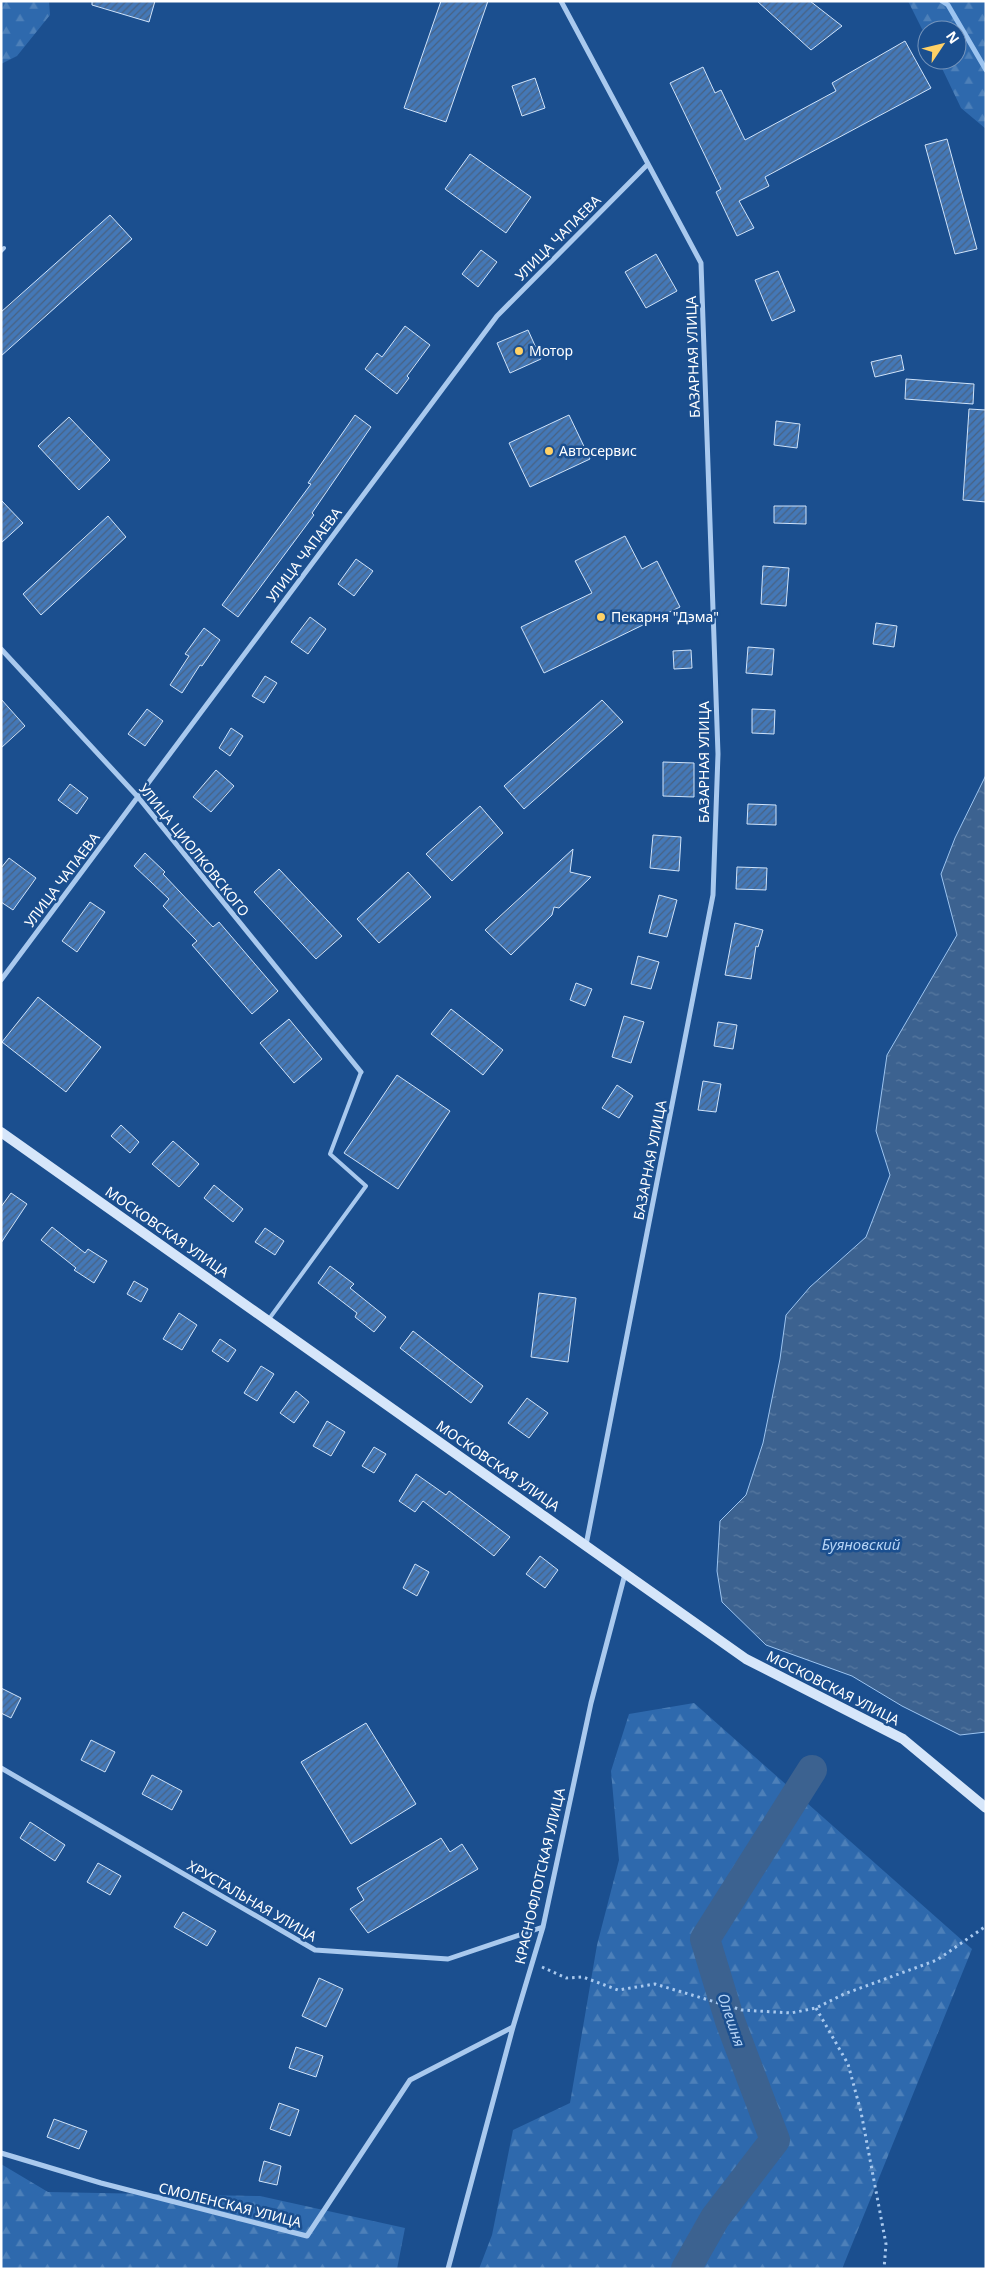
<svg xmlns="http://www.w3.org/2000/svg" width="987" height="2270" font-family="'Noto Sans',sans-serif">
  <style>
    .forest { fill: url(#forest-firs) }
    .water { fill: url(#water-ripples); stroke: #9cc4f0 }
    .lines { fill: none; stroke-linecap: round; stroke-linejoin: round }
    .stream { stroke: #9cc4f0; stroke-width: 5 }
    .river { stroke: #3c6290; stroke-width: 30 }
    .building { fill: url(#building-hatch); stroke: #cfe3fa }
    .path { stroke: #a9c9ee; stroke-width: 3; stroke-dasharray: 2.5 4; stroke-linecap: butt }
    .lane { stroke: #a9c9ee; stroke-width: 4 }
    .street { stroke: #a9c9ee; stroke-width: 5 }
    .secondary { stroke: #d6e6fa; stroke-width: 10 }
    .poi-dot { fill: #ffd166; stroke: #1b4f8f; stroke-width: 2 }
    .labels { text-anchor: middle; stroke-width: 5; stroke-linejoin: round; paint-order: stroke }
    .street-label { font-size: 14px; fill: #fff; stroke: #1b4f8f }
    .poi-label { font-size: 14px; fill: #fff; stroke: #1b4f8f; text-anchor: start }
    .water-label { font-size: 15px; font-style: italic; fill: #b5d3f5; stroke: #1b4f8f }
  </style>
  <defs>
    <pattern id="forest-firs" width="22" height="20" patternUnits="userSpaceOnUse" patternTransform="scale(1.25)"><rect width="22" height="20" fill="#2e69ad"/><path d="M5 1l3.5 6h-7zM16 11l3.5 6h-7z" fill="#4d80b9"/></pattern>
    <pattern id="water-ripples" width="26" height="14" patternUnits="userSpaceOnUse" patternTransform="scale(1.25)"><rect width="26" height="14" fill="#3c6290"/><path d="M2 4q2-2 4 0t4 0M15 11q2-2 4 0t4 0" fill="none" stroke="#597aa1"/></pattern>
    <pattern id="building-hatch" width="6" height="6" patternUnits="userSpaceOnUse" patternTransform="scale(1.25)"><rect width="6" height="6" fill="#4478b7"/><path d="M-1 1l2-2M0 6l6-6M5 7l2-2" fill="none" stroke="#486282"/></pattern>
  </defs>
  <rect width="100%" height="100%" fill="#1b4f8f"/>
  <!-- forest -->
  <path class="forest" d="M1 1H49L50 15 17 56 1 64Z
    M908 1H986V129L961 108 938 60H957V30H927V39Z
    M694 1703 972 1949 842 2269H479L492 2235 513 2130 570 2103 597 1945 619 1860 611 1771 629 1714Z
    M1 2164 48 2192 260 2196 405 2228 397 2269H1Z"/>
  <!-- water -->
  <path class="water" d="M986 775V1732L960 1735 902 1706 852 1676 766 1645 722 1602 717 1571 720 1521 746 1495 763 1443 780 1359 786 1315 810 1287 866 1237 890 1175 876 1131 887 1055 957 935 941 874 955 838Z"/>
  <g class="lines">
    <!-- stream -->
    <path class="stream" d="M942 1 948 5 986 70"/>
    <!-- river -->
    <path class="river" d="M686 2269 715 2218 775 2140 730 2021 705 1939 812 1770"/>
  </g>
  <!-- building -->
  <path class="building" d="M92 1H155L149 22 92 5Z
    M441 1H488L446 122 404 108Z
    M757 1H810L842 26 811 50Z
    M905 41 931 88 765 177 769 186 739 201 754 228 737 236 716 192 721 189 670 83 703 67 715 93 721 90 745 140 836 91 832 83Z
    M535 78 545 108 522 116 512 86Z
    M947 139 977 249 955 254 925 145Z
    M470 154 531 197 506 233 445 189Z
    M110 215 132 239 1 356V312Z
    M481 250 497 262 478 287 462 274Z
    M656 254 677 291 646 308 625 272Z
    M778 271 795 311 772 321 755 280Z
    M405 326 430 345 407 376 409 378 397 394 365 369 377 353 382 357Z
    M528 330 541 359 510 373 497 343Z
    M901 355 904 370 875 377 871 362Z
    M906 379 974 384 973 404 905 399Z
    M969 409 986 410V502L963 500Z
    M355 415 371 427 312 513 314 515 238 617 222 605 311 484 308 483Z
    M569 415 590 459 530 487 509 443Z
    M69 417 110 460 79 490 38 446Z
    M776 421 800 424 797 448 774 445Z
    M1 500 23 523 1 543Z
    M774 506H806V524L774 523Z
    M108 516 126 537 41 615 23 594Z
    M625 536 642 569 657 561 680 607 544 673 521 627 592 593 575 561Z
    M356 559 373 571 354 596 338 584Z
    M763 566 789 568 786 606 761 604Z
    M310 617 326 629 308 654 291 642Z
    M876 623 897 626 894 647 873 644Z
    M204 628 220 640 202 666 200 665 182 693 170 685 189 656 185 654Z
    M748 647 774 649 772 675 746 673Z
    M691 650 692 668 674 669 673 651Z
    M265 676 277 683 264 703 252 696Z
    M1 699 25 726 1 748Z
    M602 700 623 722 524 809 504 786Z
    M147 709 163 721 145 746 128 734Z
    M752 709 775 710 774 734 752 733Z
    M231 728 243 736 230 756 219 748Z
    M663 762 694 763V797L663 796Z
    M216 770 234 786 211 812 193 797Z
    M70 784 88 798 77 814 58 800Z
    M748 804 776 805V825L747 824Z
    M480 806 503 833 452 881 426 854Z
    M653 835 681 837 679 871 650 868Z
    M573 849 570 872 591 877 559 908 554 907 552 915 511 955 485 930Z
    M145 853 165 872 163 874 213 927 219 922 278 991 252 1014 192 945 197 941 163 906 169 899 134 866Z
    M9 858 36 878 13 910 1 902V868Z
    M737 867 767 868 766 890 736 889Z
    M279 869 342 936 316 959 254 892Z
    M408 872 431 897 379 943 357 919Z
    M659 895 677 900 667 937 649 933Z
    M90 902 105 912 77 952 62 941Z
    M735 923 763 930 758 947 756 946 751 979 725 975Z
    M638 956 659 962 651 989 631 984Z
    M576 983 592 989 585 1006 570 1000Z
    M38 997 101 1047 66 1092 2 1042Z
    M451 1009 503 1050 483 1075 431 1034Z
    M624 1016 644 1022 631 1063 612 1057Z
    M289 1019 322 1059 294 1083 260 1043Z
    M718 1022 737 1025 733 1049 714 1046Z
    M397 1075 450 1111 398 1189 344 1153Z
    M703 1081 721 1084 716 1112 698 1110Z
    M617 1085 633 1096 619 1118 602 1108Z
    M121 1125 139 1142 130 1153 111 1136Z
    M173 1141 199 1164 179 1187 152 1164Z
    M214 1185 243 1209 233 1222 204 1198Z
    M11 1193 27 1204 1 1243V1207Z
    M52 1227 85 1253 88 1249 107 1261 94 1283 74 1270 76 1268 41 1240Z
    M265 1228 284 1241 275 1255 255 1242Z
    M330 1266 354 1284 350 1288 386 1317 374 1332 355 1317 357 1313 318 1283Z
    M134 1281 148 1289 141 1302 127 1294Z
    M539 1293 576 1298 568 1362 531 1357Z
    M179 1313 197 1325 182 1350 163 1339Z
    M413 1331 483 1386 471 1403 400 1348Z
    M220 1339 236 1350 228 1362 212 1351Z
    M261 1366 274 1374 257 1401 244 1393Z
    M296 1391 309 1402 294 1423 280 1413Z
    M527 1398 548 1413 529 1438 508 1423Z
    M327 1421 345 1432 331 1456 313 1446Z
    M374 1447 386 1454 374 1473 362 1466Z
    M416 1474 446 1495 449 1491 510 1537 494 1556 423 1501 415 1512 399 1501Z
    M540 1556 558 1570 545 1588 526 1574Z
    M415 1564 429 1572 417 1596 403 1588Z
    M1 1688 21 1698 11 1718 1 1713Z
    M366 1723 416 1804 351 1844 301 1762Z
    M91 1740 115 1752 105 1772 81 1760Z
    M152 1775 182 1791 172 1810 142 1794Z
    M30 1822 65 1845 55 1861 20 1838Z
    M441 1838 450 1852 462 1844 478 1869 368 1933 350 1909 364 1900 357 1888Z
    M98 1863 121 1876 110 1895 87 1882Z
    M183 1912 216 1931 207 1946 174 1927Z
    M319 1978 343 1989 326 2027 302 2016Z
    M296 2047 323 2056 316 2077 289 2068Z
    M279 2103 299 2110 290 2136 270 2129Z
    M54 2119 87 2131 79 2149 47 2137Z
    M264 2161 281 2166 277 2185 259 2181Z"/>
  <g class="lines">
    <!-- path -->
    <path class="path" d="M542 1967 566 1978 583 1977 618 1990 655 1984 742 2010 791 2013 816 2008 844 1994 937 1960 986 1926
      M816 2008 848 2064 861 2112 886 2244 884 2269"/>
    <!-- lane -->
    <path class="lane" d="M1 251 4 248
      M269 1319 366 1186 330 1154 361 1072"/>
    <!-- street -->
    <path class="street" d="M561 1 701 263 718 754 713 895 586 1545
      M1 649 138 797 361 1072
      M1 980 497 316 648 164
      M1 1768 315 1950 448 1959 543 1927
      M1 2153 101 2183 307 2236 410 2080 513 2027
      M448 2269 513 2027 543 1927 591 1703 625 1574"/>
    <!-- secondary -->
    <path class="secondary" d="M1 1132 746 1659 903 1739 986 1808"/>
  </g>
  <!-- markers -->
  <g class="poi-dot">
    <circle cx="519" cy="351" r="5"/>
    <circle cx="549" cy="451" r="5"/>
    <circle cx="601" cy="617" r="5"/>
  </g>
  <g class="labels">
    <!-- street labels -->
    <g class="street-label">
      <text transform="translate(558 238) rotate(-45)" y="5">УЛИЦА ЧАПАЕВА</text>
      <text transform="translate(693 357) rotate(-92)" y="5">БАЗАРНАЯ УЛИЦА</text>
      <text transform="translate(304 555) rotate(-53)" y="5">УЛИЦА ЧАПАЕВА</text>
      <text transform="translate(704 762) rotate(-90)" y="5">БАЗАРНАЯ УЛИЦА</text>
      <text transform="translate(194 850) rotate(51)" y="5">УЛИЦА ЦИОЛКОВСКОГО</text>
      <text transform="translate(62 880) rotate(-53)" y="5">УЛИЦА ЧАПАЕВА</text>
      <text transform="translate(650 1160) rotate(-79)" y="5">БАЗАРНАЯ УЛИЦА</text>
      <text transform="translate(167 1232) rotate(35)" y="5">МОСКОВСКАЯ УЛИЦА</text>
      <text transform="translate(498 1466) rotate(35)" y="5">МОСКОВСКАЯ УЛИЦА</text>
      <text transform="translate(833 1688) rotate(27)" y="5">МОСКОВСКАЯ УЛИЦА</text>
      <text transform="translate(540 1876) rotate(-77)" y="5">КРАСНОФЛОТСКАЯ УЛИЦА</text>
      <text transform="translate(252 1901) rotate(30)" y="5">ХРУСТАЛЬНАЯ УЛИЦА</text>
      <text transform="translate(230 2205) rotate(14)" y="5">СМОЛЕНСКАЯ УЛИЦА</text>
    </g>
    <!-- poi labels -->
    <g class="poi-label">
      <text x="529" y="356">Мотор</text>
      <text x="559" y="456">Автосервис</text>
      <text x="611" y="622">Пекарня "Дэма"</text>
    </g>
    <!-- water labels -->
    <g class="water-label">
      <text x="861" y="1550">Буяновский</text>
      <text transform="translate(731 2020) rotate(71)" y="5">Олешня</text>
    </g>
  </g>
  <!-- border -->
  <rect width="987" height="2270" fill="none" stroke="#ffffff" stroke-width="5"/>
  <!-- north arrow -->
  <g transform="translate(942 45) rotate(55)"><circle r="24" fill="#1b4f8f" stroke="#7695bc"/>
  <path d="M0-4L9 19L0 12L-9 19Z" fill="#ffd166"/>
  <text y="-8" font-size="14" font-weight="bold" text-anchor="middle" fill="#ffffff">N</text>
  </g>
</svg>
